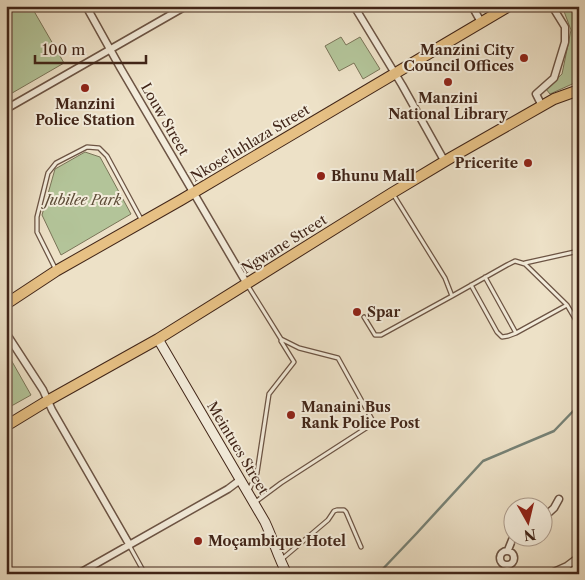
<svg xmlns="http://www.w3.org/2000/svg" width="585" height="580" font-family="'Libre Caslon Text',serif">
  <style>
    .green { fill: #b3c499; stroke: #7a7458 }
    .lines { fill: none; stroke-linecap: round; stroke-linejoin: round }
    .stream { stroke: #768175; stroke-width: 2.5 }
    .lane-casing { stroke: #6c5444; stroke-width: 5.5 }
    .street-casing { stroke: #6c5444; stroke-width: 9 }
    .secondary-casing { stroke: #412518; stroke-width: 11 }
    .primary-casing { stroke: #412518; stroke-width: 12 }
    .lane { stroke: #f3ecdb; stroke-width: 3 }
    .street { stroke: #f3ecdb; stroke-width: 6 }
    .secondary { stroke: #f3ecdb; stroke-width: 9 }
    .primary { stroke: #e6c084; stroke-width: 10 }
    .poi-dot { fill: #8f2418; stroke: #f3ecdb; stroke-width: 2 }
    .labels { text-anchor: middle; stroke-width: 4; stroke-linejoin: round; paint-order: stroke }
    .poi-label { font-size: 14px; font-weight: bold; fill: #412518; stroke: #f3ecdb; text-anchor: start }
    .street-label { font-size: 14px; fill: #412518; stroke: #f3ecdb }
    .park-label { font-size: 14px; font-style: italic; fill: #5e4d38; stroke: #f3ecdb }
  </style>
  <rect width="100%" height="100%" fill="#ede1c7"/>
  <filter id="stains"><feTurbulence type="fractalNoise" baseFrequency=".004" numOctaves="4"/><feColorMatrix values="0 0 0 0 .2 0 0 0 0 .09 0 0 0 0 .02 0 0 0 .5 -.17"/></filter>
  <radialGradient id="worn" r=".72"><stop offset=".6" stop-color="#630" stop-opacity="0"/><stop offset="1" stop-color="#630" stop-opacity=".3"/></radialGradient>
  <!-- green -->
  <path class="green" d="M6 6H31L64 63 7 96Z
    M562 6H579V81L550 94 546 89 562 74 571 30Z
    M341 37 346 45 360 37 380 69 363 79 354 63 339 71 325 46Z
    M85 152 100 157 131 214 61 255 42 215 55 169Z
    M10 358 31 395 6 409V360Z"/>
  <g class="lines">
    <!-- stream -->
    <path class="stream" d="M378 574 416 534 483 461 554 431 579 405"/>
    <defs>
      <path id="lane" d="M393 194 445 278 452 296 507 265 515 261 525 264 567 305 577 322H579
        M525 263 579 251
        M55 268 37 232V217L48 173 56 163 87 147 99 148 107 156 141 219
        M485 277 516 333
        M471 285 497 332 502 337 508 336 516 333 567 305
        M248 286 281 339 299 348 338 358 374 423 281 483 254 503
        M364 317 375 335H381L452 296
        M249 490 257 473 269 394 294 362 281 341
        M129 545 145 574
        M282 559 328 520 334 511 337 510H344L346 512 361 547"/>
      <path id="street" d="M86 6 121 69 247 284
        M354 6 402 85 445 162
        M472 6 481 22
        M542 106 536 94 554 78 565 42V27L552 6
        M6 109 186 6
        M6 333 43 390 52 410 129 544
        M542 519 554 508 559 499
        M508 550 512 540 516 538
        M500 558a7 7 0 1 1 14 0a7 7 0 1 1-14 0Z
        M78 574 228 489 240 480
        M549 574 567 566 575 560"/>
      <path id="secondary" d="M158 339 265 522C273 539 278 557 287 574"/>
      <path id="primary" d="M6 304 56 271 181 200 509 6
        M6 426 47 401 158 339 392 193 452 157 554 99 579 90"/>
    </defs>
    <!-- lane casing -->
    <use href="#lane" class="lane-casing"/>
    <!-- street casing -->
    <use href="#street" class="street-casing"/>
    <!-- secondary casing -->
    <use href="#secondary" class="secondary-casing"/>
    <!-- primary casing -->
    <use href="#primary" class="primary-casing"/>
    <!-- lane -->
    <use href="#lane" class="lane"/>
    <!-- street -->
    <use href="#street" class="street"/>
    <!-- secondary -->
    <use href="#secondary" class="secondary"/>
    <!-- primary -->
    <use href="#primary" class="primary"/>
  </g>
  <!-- markers -->
  <g class="poi-dot">
    <circle cx="524" cy="58" r="5"/>
    <circle cx="448" cy="82" r="5"/>
    <circle cx="85" cy="88" r="5"/>
    <circle cx="528" cy="163" r="5"/>
    <circle cx="321" cy="176" r="5"/>
    <circle cx="357" cy="312" r="5"/>
    <circle cx="291" cy="415" r="5"/>
    <circle cx="198" cy="541" r="5"/>
  </g>
  <g class="labels">
    <!-- poi labels -->
    <g class="poi-label">
      <text x="514" y="55" text-anchor="end">Manzini City<tspan x="514" dy="16">Council Offices</tspan></text>
      <text x="448" y="103" text-anchor="middle">Manzini<tspan x="448" dy="16">National Library</tspan></text>
      <text x="85" y="109" text-anchor="middle">Manzini<tspan x="85" dy="16">Police Station</tspan></text>
      <text x="518" y="168" text-anchor="end">Pricerite</text>
      <text x="331" y="181">Bhunu Mall</text>
      <text x="367" y="317">Spar</text>
      <text x="301" y="412">Manaini Bus<tspan x="301" dy="16">Rank Police Post</tspan></text>
      <text x="208" y="546">Moçambique Hotel</text>
    </g>
    <!-- street labels -->
    <g class="street-label">
      <text transform="translate(165 119) rotate(60)" y="5">Louw Street</text>
      <text transform="translate(250 143) rotate(-31)" y="5">Nkose'luhlaza Street</text>
      <text transform="translate(284 244) rotate(-32)" y="5">Ngwane Street</text>
      <text transform="translate(238 448) rotate(59)" y="5">Meintues Street</text>
    </g>
    <!-- park labels -->
    <g class="park-label">
      <text x="83" y="205">Jubilee Park</text>
    </g>
  </g>
  <!-- margin -->
  <rect width="585" height="580" fill="none" stroke="#ede1c7" stroke-width="25"/>
  <rect x="8" y="8" width="570" height="565" fill="none" stroke="#412518" stroke-width="2.5"/>
  <rect x="12" y="12" width="560" height="555" fill="none" stroke="#412518"/>
  <!-- north arrow -->
  <g transform="translate(528 522) rotate(172)"><circle r="24" fill="#f3ecdb" stroke="#ac9c8d"/>
  <path d="M0-4L9 19L0 12L-9 19Z" fill="#8f2418"/>
  <text y="-8" font-size="14" font-weight="bold" text-anchor="middle" fill="#412518">N</text>
  </g>
  <!-- scale -->
  <path d="M35 55v8h111v-8" fill="none" stroke="#412518" stroke-width="2.5"/>
  <text x="42" y="55" font-size="15" fill="#412518" stroke="#f3ecdb" stroke-width="4" paint-order="stroke">100 m</text>
  <rect width="100%" height="100%" filter="url(#stains)"/>
  <rect width="100%" height="100%" fill="url(#worn)"/>
</svg>
